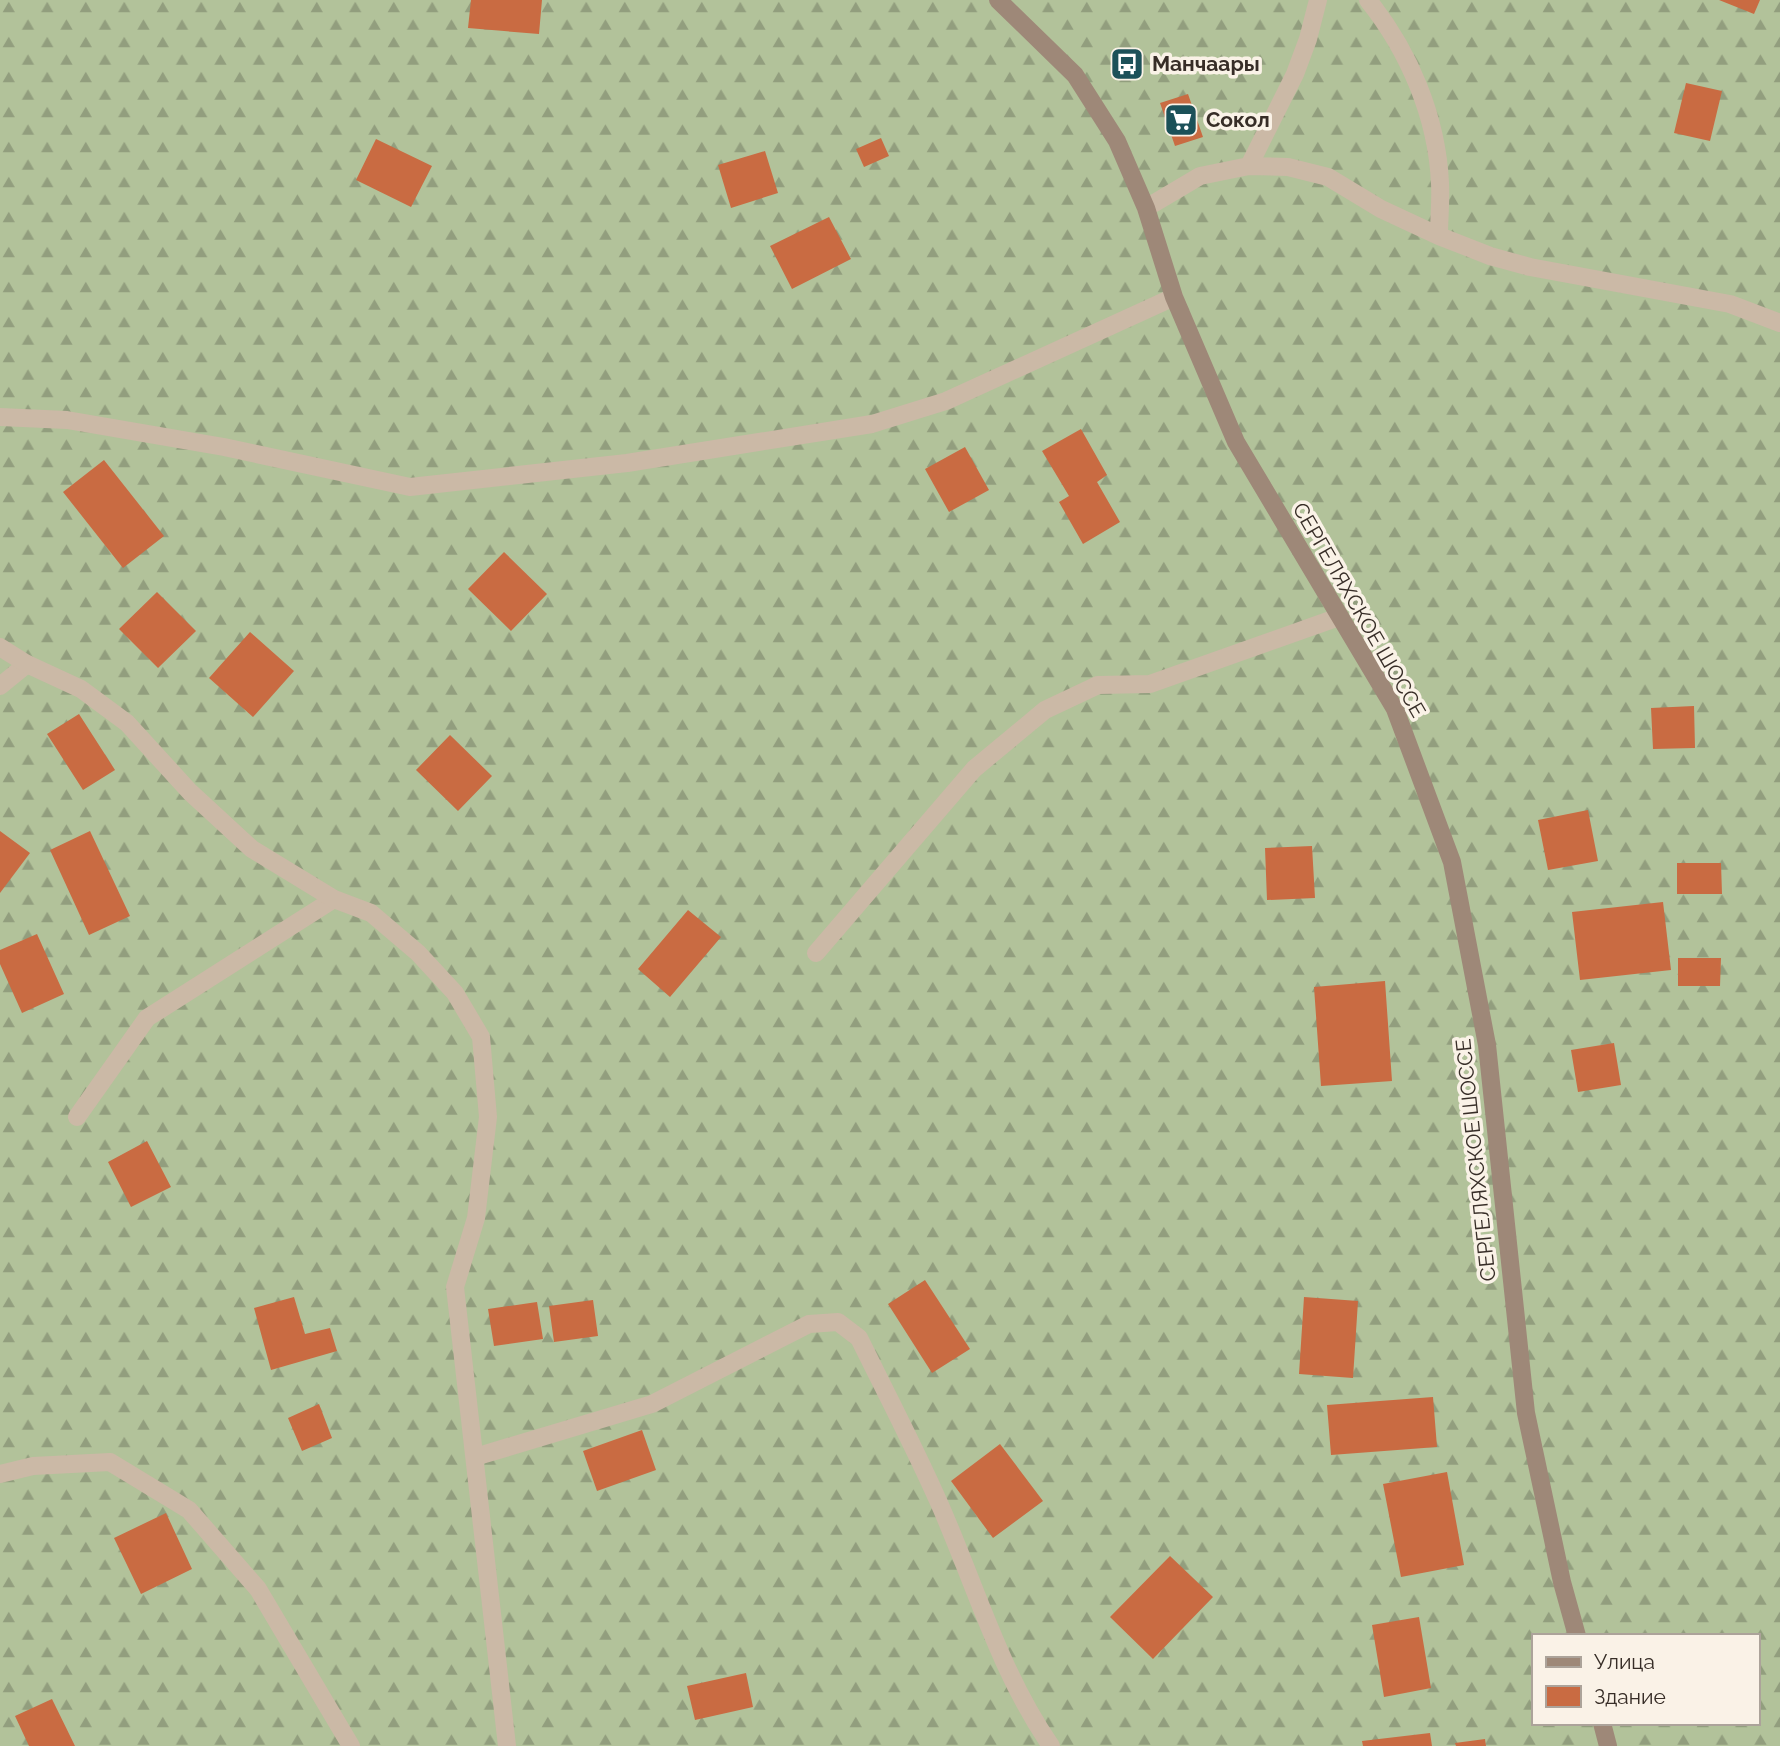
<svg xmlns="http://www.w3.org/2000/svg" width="1780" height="1746" font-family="Raleway,sans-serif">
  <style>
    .forest { fill: url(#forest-firs); fill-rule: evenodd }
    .building { fill: #c96b42 }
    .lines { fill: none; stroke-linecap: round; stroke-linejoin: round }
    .lane { stroke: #cbb9a6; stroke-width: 18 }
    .street { stroke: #cbb9a6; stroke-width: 18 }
    .secondary { stroke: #9e8878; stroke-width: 18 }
    .labels { text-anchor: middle; stroke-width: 7; stroke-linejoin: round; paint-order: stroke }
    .poi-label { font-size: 21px; font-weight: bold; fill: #372d27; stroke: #faf2e7; text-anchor: start }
    .street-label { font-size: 21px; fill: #372d27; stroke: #faf2e7 }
  </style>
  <defs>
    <pattern id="forest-firs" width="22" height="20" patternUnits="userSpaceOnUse" patternTransform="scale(1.75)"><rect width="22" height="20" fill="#b2c29a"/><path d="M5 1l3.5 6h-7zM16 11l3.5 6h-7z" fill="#929e7e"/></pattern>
  </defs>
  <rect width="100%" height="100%" fill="#f2e8db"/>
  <!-- forest -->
  <path class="forest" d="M0 0H1780V1746H0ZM1533 1636H1757V1723H1533Z"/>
  <!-- building -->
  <path class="building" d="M471 0H542L539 34 468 28Z
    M1719 0H1760L1754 14Z
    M1686 83 1722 91 1710 141 1674 133Z
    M1188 94 1203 137 1175 146 1160 103Z
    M881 138 889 156 864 167 856 149Z
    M376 139 432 166 411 207 356 180Z
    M765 151 778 193 731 208 718 165Z
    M829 217 851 259 792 289 770 246Z
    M1081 429 1107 475 1097 482 1120 522 1083 544 1059 502 1069 496 1042 451Z
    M965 447 989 490 949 512 925 469Z
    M104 460 164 536 123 568 63 492Z
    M504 552 547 594 511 631 468 589Z
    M157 592 196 631 158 668 119 629Z
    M250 632 294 671 253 717 209 678Z
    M1694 706 1695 748 1653 749 1651 708Z
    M79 714 115 770 83 790 47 734Z
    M450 735 492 776 458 811 416 770Z
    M1588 810 1598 861 1548 870 1538 820Z
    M0 831 30 853 0 893Z
    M90 831 130 916 89 935 50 850Z
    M1312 846 1315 898 1267 900 1265 848Z
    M1677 863H1721L1722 894H1677Z
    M1663 902 1671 970 1580 980 1572 912Z
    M688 910 721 937 670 997 638 969Z
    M37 934 64 994 22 1013 0 964V950Z
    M1678 958H1721L1720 986H1678Z
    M1385 981 1392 1081 1321 1086 1314 987Z
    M1614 1043 1621 1085 1578 1092 1571 1050Z
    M147 1141 171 1187 131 1207 108 1162Z
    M925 1280 970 1349 932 1373 888 1304Z
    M294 1297 305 1334 330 1328 337 1351 271 1370 254 1308Z
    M1304 1297 1358 1301 1353 1378 1299 1374Z
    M593 1300 598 1336 554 1342 549 1306Z
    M537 1302 543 1339 494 1346 488 1309Z
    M1433 1397 1437 1447 1331 1455 1327 1405Z
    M319 1404 332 1438 302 1451 288 1418Z
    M642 1430 656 1470 597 1491 583 1451Z
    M1000 1444 1043 1501 993 1538 951 1481Z
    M1447 1472 1464 1565 1401 1577 1383 1484Z
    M166 1513 192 1569 141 1594 114 1538Z
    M1170 1556 1213 1597 1153 1659 1110 1617Z
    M1419 1617 1431 1688 1384 1697 1372 1625Z
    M746 1673 753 1707 695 1720 687 1686Z
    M52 1699 75 1746H29L15 1716Z
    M1430 1733 1432 1746H1363L1362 1741Z
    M1485 1739 1486 1746H1456L1455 1743Z"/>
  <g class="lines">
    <!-- lane -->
    <path class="lane" d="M0 686 27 664
      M816 953 974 769 1045 710 1098 685 1150 684 1339 617
      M77 1117 147 1018 334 899"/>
    <!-- street -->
    <path class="street" d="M1368 0C1409 51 1437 117 1440 183 1441 200 1439 219 1439 236
      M1249 166 1288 167 1328 177 1381 209 1439 236 1490 256 1530 267 1730 304 1780 323
      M1146 208 1200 176 1249 166 1295 74 1308 39 1318 0
      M0 417 67 420 224 447 410 487 627 463 872 424 946 401 1174 297
      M0 647 27 664 81 689 127 723 190 792 252 849 334 899 371 913 418 953 455 993 481 1037 488 1117 476 1218 455 1287 507 1746
      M475 1457 652 1404 809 1324 838 1322 859 1338C886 1393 915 1448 940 1505 976 1587 1000 1672 1051 1746
      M0 1474 33 1466 110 1462 189 1510 258 1589 351 1746"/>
    <!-- secondary -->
    <path class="secondary" d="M998 0 1075 75 1117 141 1146 208 1174 297 1236 442 1395 709 1452 862 1487 1045 1526 1413 1562 1582 1577 1636
      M1602 1723 1608 1746"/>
  </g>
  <!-- icons -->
  <defs>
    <symbol id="bus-square" viewBox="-11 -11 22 22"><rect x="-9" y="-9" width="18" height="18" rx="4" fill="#1c5159" stroke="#faf2e7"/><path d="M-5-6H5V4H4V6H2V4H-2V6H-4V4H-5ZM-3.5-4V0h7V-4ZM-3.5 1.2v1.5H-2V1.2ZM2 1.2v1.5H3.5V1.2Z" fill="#fff"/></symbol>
    <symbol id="supermarket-square" viewBox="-11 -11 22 22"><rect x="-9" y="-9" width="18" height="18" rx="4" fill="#1c5159" stroke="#faf2e7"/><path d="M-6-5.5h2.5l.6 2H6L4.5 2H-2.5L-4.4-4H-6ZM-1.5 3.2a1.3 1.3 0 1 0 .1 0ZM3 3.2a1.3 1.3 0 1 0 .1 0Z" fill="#fff"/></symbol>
  </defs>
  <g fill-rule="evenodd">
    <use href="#bus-square" x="1108" y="45" width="38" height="38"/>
    <use href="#supermarket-square" x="1162" y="101" width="38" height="38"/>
  </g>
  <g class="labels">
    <!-- poi labels -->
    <g class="poi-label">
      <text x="1152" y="71">Манчаары</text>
      <text x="1206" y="127">Сокол</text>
    </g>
    <!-- street labels -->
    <g class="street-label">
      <text transform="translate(1359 610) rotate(60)" y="7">СЕРГЕЛЯХСКОЕ ШОССЕ</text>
      <text transform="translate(1476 1160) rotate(-96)" y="7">СЕРГЕЛЯХСКОЕ ШОССЕ</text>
    </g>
  </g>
  <!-- legend -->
  <rect x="1532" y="1634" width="228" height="91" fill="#faf2e7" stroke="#aca39a" stroke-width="2"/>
  <rect x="1546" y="1657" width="35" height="10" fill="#9e8878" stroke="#aca39a" stroke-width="2"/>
  <text x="1594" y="1669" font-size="21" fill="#372d27">Улица</text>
  <rect x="1546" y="1686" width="35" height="21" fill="#c96b42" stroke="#aca39a" stroke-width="2"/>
  <text x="1594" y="1704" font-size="21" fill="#372d27">Здание</text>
</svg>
